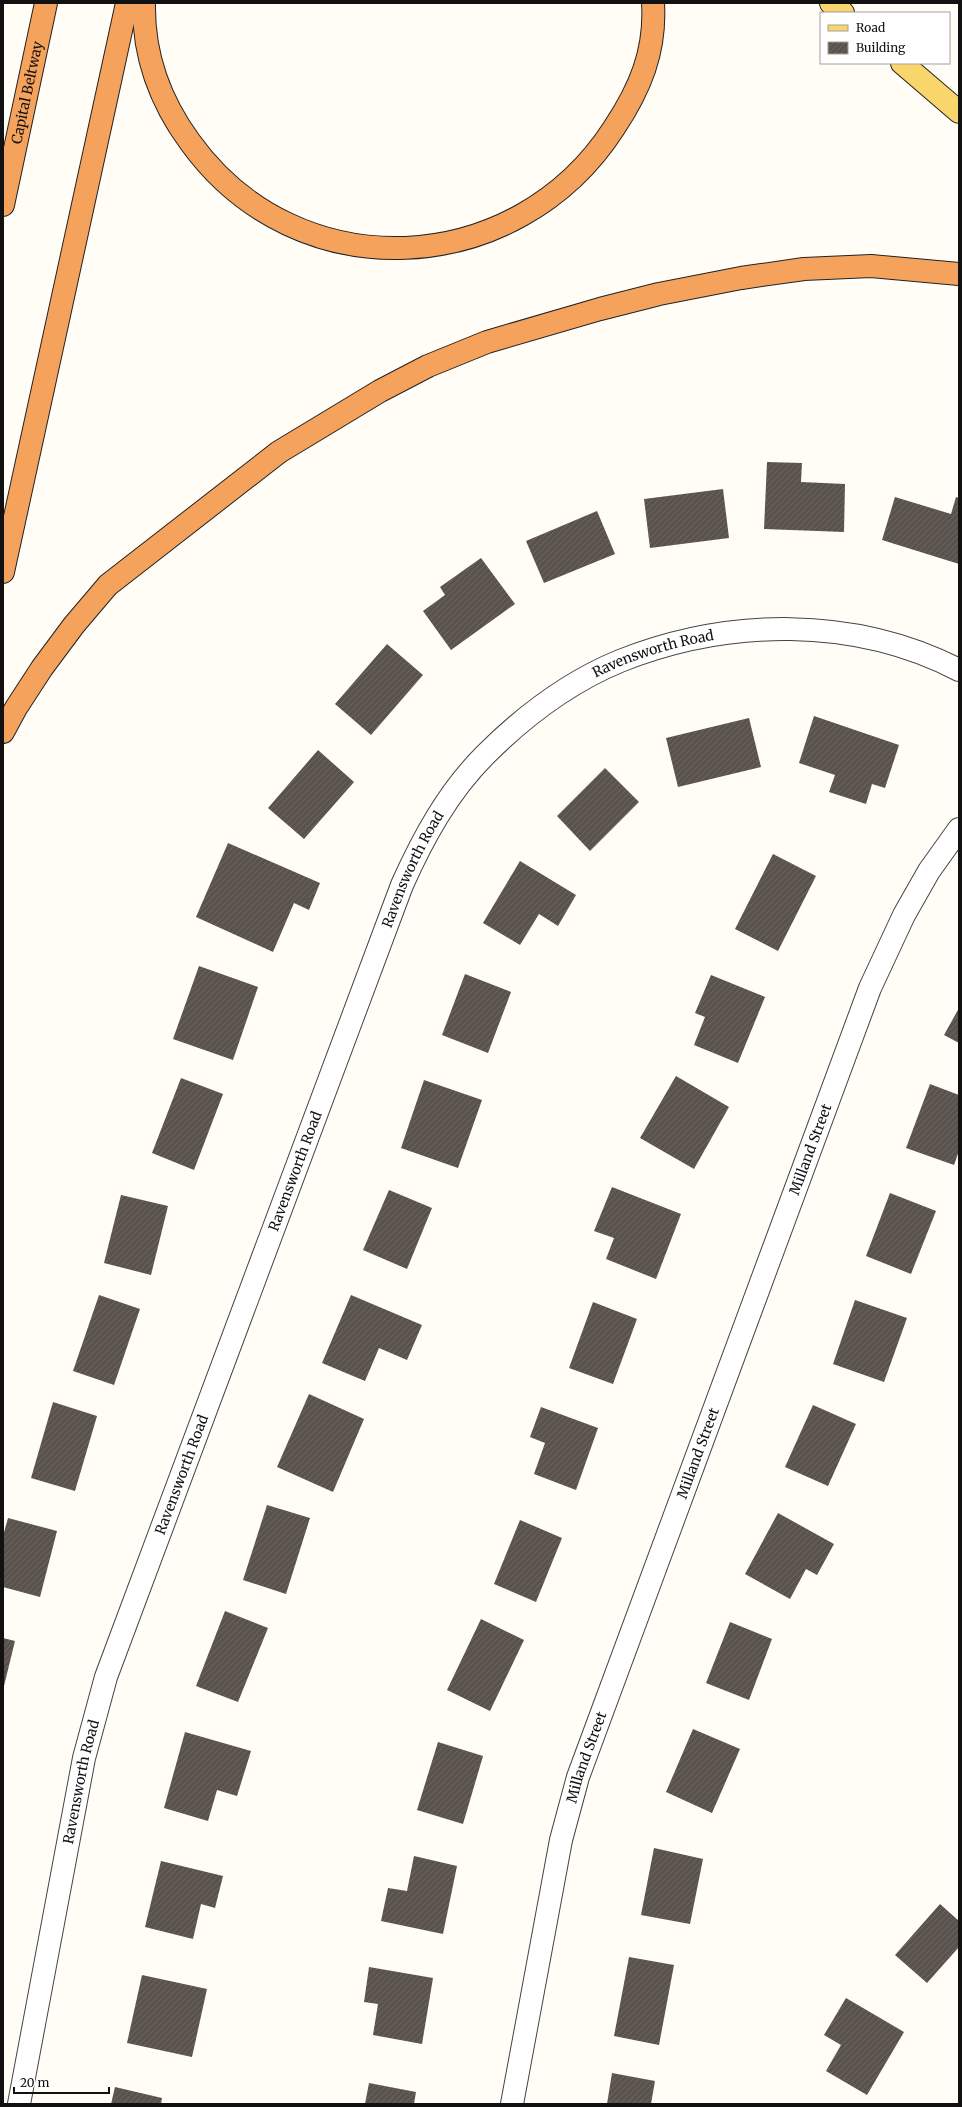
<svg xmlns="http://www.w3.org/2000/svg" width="962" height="2107" font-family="Merriweather,serif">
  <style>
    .building { fill: url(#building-hatch) }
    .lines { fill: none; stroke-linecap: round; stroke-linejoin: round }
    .minor-casing { stroke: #444; stroke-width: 24 }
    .major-casing { stroke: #222; stroke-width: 24 }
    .highway-casing { stroke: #222; stroke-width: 24 }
    .minor { stroke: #fff; stroke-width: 22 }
    .major { stroke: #f9d66b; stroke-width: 22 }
    .highway { stroke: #f5a25d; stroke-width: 22 }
    .labels { text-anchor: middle; stroke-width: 4; stroke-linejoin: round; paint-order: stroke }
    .street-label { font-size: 14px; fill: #111; stroke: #fff }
  </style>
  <defs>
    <pattern id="building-hatch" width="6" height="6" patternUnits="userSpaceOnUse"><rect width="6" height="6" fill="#5a524d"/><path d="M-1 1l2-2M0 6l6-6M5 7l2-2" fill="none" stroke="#6d6662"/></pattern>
  </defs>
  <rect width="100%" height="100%" fill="#fffdf5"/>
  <!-- building -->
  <path class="building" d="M767 462 802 463 801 482 845 484 844 532 764 529Z
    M723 489 729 538 650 548 644 499Z
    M895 497 951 514 956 497 959 498V564L882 540Z
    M597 511 615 554 544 583 526 541Z
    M481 558 515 604 451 650 423 611 445 595 440 587Z
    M387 644 423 675 371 735 335 704Z
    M814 716 899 745 885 788 872 784 866 804 829 792 835 775 799 763Z
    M749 718 761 767 678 787 666 738Z
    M318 750 354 782 304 839 268 808Z
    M605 768 639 802 590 851 557 816Z
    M228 843 320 883 309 910 294 903 273 952 196 917Z
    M773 854 816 876 778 951 735 929Z
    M520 861 576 895 558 926 539 914 520 945 483 923Z
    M199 966 258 987 233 1060 173 1039Z
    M465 974 511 992 488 1053 442 1035Z
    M711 975 765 997 738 1063 694 1045 705 1017 695 1013Z
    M959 1008V1043L944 1035Z
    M676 1076 729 1107 694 1169 640 1138Z
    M181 1078 223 1094 194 1170 152 1153Z
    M424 1080 482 1100 458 1168 401 1148Z
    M930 1084 959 1095V1151L954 1165 906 1148Z
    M612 1187 681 1214 656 1279 606 1259 614 1238 594 1231Z
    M389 1190 432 1208 407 1269 363 1250Z
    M890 1193 936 1211 911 1274 866 1256Z
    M121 1195 168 1206 151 1275 104 1263Z
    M99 1295 140 1309 114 1385 73 1371Z
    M351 1295 422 1325 407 1360 379 1348 365 1381 322 1363Z
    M855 1300 907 1318 884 1382 833 1364Z
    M593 1302 637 1319 613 1384 569 1368Z
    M309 1394 364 1419 333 1492 277 1467Z
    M53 1402 97 1416 75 1491 31 1478Z
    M813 1405 856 1424 828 1486 785 1467Z
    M541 1407 598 1428 576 1490 534 1474 545 1443 530 1437Z
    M267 1505 310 1518 286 1594 243 1580Z
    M778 1513 834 1544 817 1575 806 1569 790 1599 745 1574Z
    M8 1518 57 1531 40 1597 3 1587V1536Z
    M520 1520 562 1538 536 1602 494 1584Z
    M225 1611 268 1628 238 1702 196 1686Z
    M481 1619 524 1640 490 1711 447 1690Z
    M730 1622 772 1639 749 1700 706 1683Z
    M3 1638 15 1641 4 1686H3Z
    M693 1729 740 1749 712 1813 666 1792Z
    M185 1732 251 1751 237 1796 217 1790 208 1821 164 1808Z
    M438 1742 483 1756 463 1824 417 1810Z
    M654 1848 703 1859 690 1924 641 1915Z
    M414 1856 457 1866 443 1934 381 1921 388 1888 407 1891Z
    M161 1861 223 1876 215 1908 201 1904 193 1939 145 1927Z
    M940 1904 959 1921V1947L927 1983 895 1955Z
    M629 1957 674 1965 659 2045 614 2036Z
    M369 1967 433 1978 422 2044 373 2035 378 2004 364 2002Z
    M142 1975 207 1989 192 2057 127 2043Z
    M846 1998 904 2032 867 2095 826 2071 841 2045 824 2035Z
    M612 2073 655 2081 651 2104H607Z
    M369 2083 416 2092 414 2104H365Z
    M115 2087 162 2098 161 2104H111Z"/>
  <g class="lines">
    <defs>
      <g id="minor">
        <path id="s1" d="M19 2104 84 1758 106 1677 402 885C423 838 448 792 485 755 523 717 569 682 620 661 728 618 854 616 959 670"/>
        <path id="s2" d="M512 2104 561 1840 578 1777 870 988 904 915 929 871 959 829"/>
      </g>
      <path id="major" d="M831 3 843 13
        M902 63 959 112"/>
      <g id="highway">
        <path d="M144 3C143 54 160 101 190 142 297 291 516 280 614 128 640 89 656 51 653 3"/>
        <path id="s3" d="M3 205 46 3"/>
        <path d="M3 572 127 3"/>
        <path d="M3 732 16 708 42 668 74 625 108 585 279 452 380 391 428 366 487 342 600 309 659 294 741 278 804 269 871 266 959 274"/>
      </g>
    </defs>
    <!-- minor casing -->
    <use href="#minor" class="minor-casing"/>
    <!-- major casing -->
    <use href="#major" class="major-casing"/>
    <!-- highway casing -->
    <use href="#highway" class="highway-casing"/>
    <!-- minor -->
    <use href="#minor" class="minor"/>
    <!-- major -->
    <use href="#major" class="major"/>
    <!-- highway -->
    <use href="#highway" class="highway"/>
  </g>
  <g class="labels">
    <!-- street labels -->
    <g class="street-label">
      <text dy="5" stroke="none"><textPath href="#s3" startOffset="115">Capital Beltway</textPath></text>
      <text dy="5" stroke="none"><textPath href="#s1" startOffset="1636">Ravensworth Road</textPath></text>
      <text dy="5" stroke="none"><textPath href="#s1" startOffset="1300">Ravensworth Road</textPath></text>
      <text dy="5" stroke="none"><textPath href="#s2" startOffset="1003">Milland Street</textPath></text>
      <text dy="5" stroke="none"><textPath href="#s1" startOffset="976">Ravensworth Road</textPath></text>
      <text dy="5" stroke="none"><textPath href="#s2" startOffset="679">Milland Street</textPath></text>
      <text dy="5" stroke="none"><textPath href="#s1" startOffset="652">Ravensworth Road</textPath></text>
      <text dy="5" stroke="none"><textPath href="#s2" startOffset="355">Milland Street</textPath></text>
      <text dy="5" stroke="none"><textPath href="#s1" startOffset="328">Ravensworth Road</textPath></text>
    </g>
  </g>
  <!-- border -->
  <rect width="962" height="2107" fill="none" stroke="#111111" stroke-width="8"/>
  <!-- legend -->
  <rect x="820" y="12" width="130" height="52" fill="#ffffff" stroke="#a0a0a0"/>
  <rect x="828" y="25" width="20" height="6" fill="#f9d66b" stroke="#a0a0a0"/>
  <text x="856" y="32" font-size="12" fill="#111111">Road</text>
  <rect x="828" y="42" width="20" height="12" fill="url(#building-hatch)" stroke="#a0a0a0"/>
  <text x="856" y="52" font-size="12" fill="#111111">Building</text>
  <!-- scale -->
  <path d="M14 2087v6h95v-6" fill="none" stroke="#111111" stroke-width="2"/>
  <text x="20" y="2087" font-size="12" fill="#111111" stroke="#ffffff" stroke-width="3" paint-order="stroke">20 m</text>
</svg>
